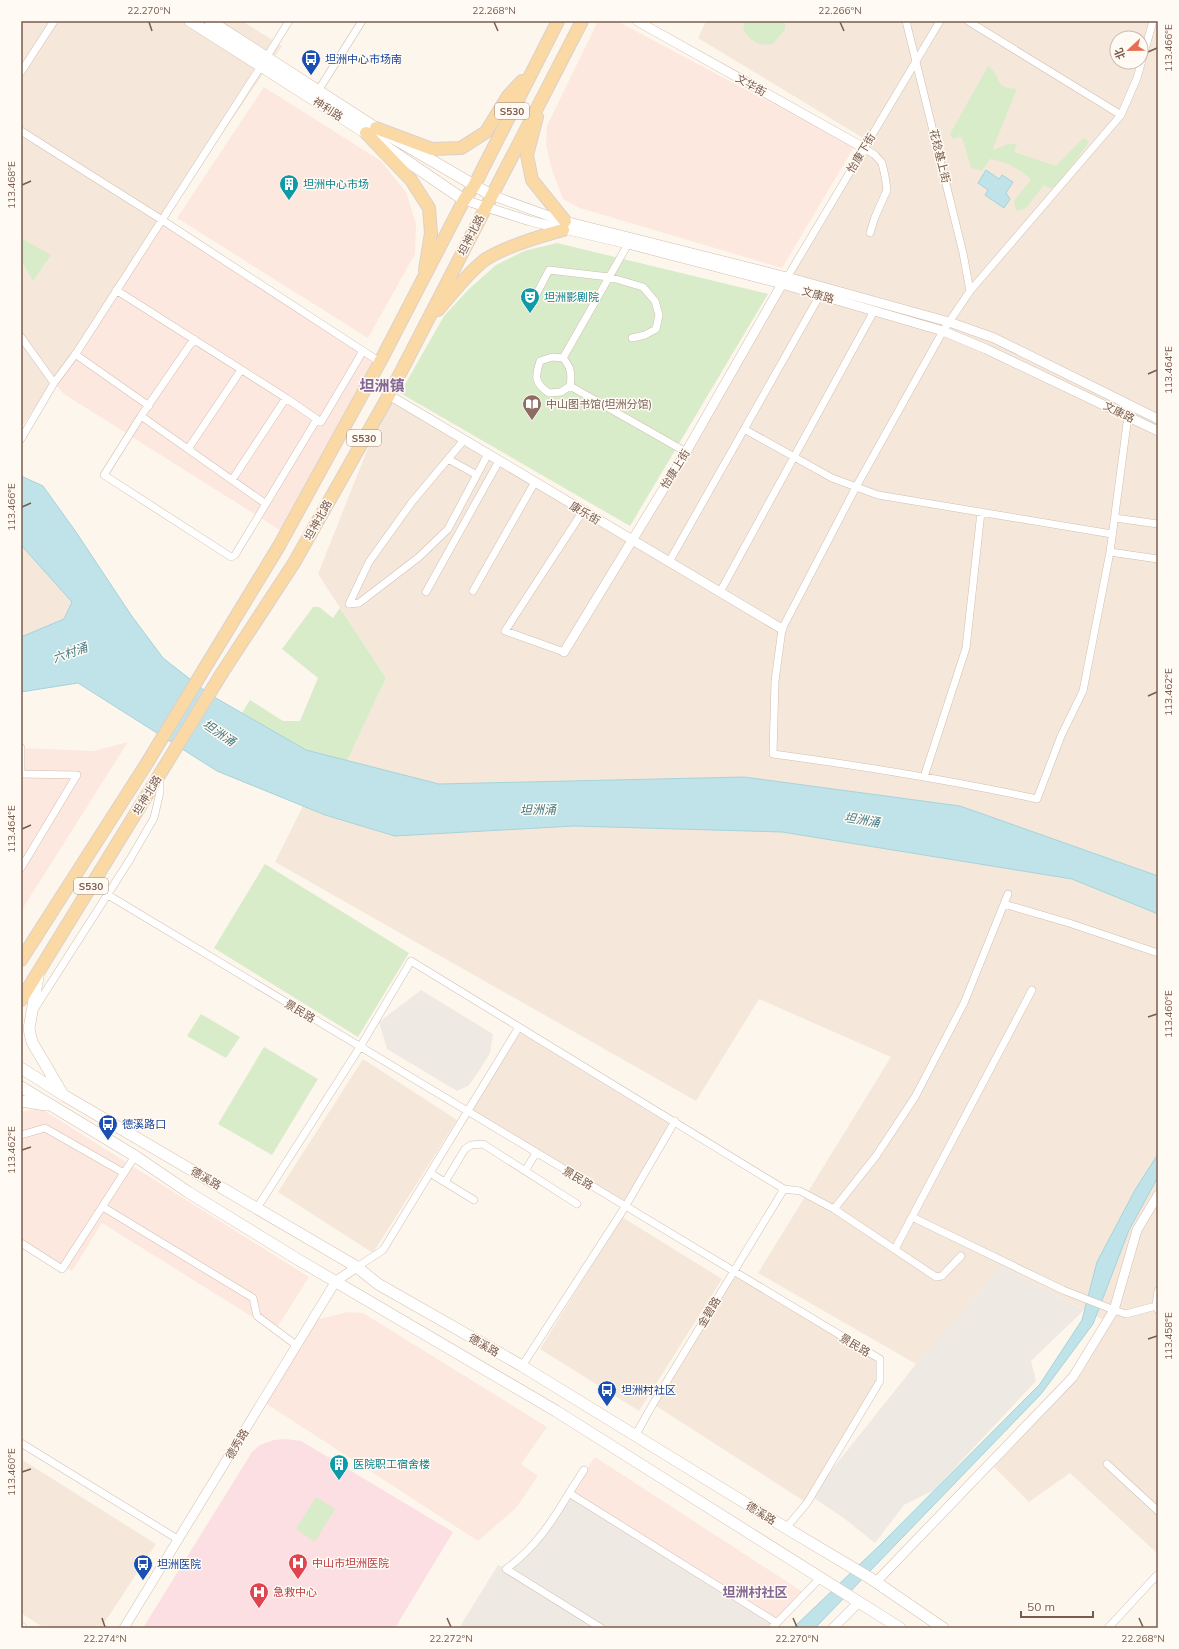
<svg xmlns="http://www.w3.org/2000/svg" width="1179" height="1649" font-family="Mulish,'Noto Sans SC',sans-serif">
  <style>
    .residential { fill: #f5e8da; fill-rule: evenodd }
    .commercial { fill: #fde8e0 }
    .industrial { fill: #efe9e4 }
    .medical { fill: #fbdfe3 }
    .green { fill: #d8ecc9 }
    .water { fill: #bfe3e8; stroke: #a5d3da }
    .lines { fill: none; stroke-linecap: round; stroke-linejoin: round }
    .minor-casing { stroke: #d1beb0; stroke-width: 8 }
    .tertiary-casing { stroke: #d1beb0; stroke-width: 10 }
    .secondary-casing { stroke: #d6c0b0; stroke-width: 12 }
    .primary-casing { stroke: #dad1cd; stroke-width: 14 }
    .minor { stroke: #fff; stroke-width: 7 }
    .tertiary { stroke: #fff; stroke-width: 9 }
    .secondary { stroke: #fff; stroke-width: 11 }
    .primary { stroke: #fbd9a5; stroke-width: 12 }
    .ticks { fill: none; stroke: #7a5c4d; stroke-width: 1.5 }
    .labels { text-anchor: middle; stroke-width: 3; stroke-linejoin: round; paint-order: stroke }
    .shield { fill: #fffaf3; stroke: #a28b7f; stroke-width: 1 }
    .shield-label { font-size: 10px; font-weight: bold; fill: #7a5c4d }
    .transit-label { font-size: 11px; fill: #164399; stroke: #fffaf3; text-anchor: start }
    .street-label { font-size: 11px; fill: #7a5c4d; stroke: #fffaf3 }
    .culture-label { font-size: 11px; fill: #0d838f; stroke: #fffaf3; text-anchor: start }
    .education-label { font-size: 11px; fill: #785e54; stroke: #fffaf3; text-anchor: start }
    .health-label { font-size: 11px; fill: #be3a42; stroke: #fffaf3; text-anchor: start }
    .water-label { font-size: 12px; font-style: italic; fill: #437c86; stroke: #fffaf3 }
    .quarter-label { font-size: 13px; font-weight: bold; fill: #846695; stroke: #fffaf3 }
    .district-label { font-size: 15px; font-weight: bold; fill: #846695; stroke: #fffaf3 }
    .neatline { fill: none; stroke: #7a5c4d; stroke-width: 1.5 }
    .ticks-label { font-size: 10px; text-anchor: middle; fill: #7a5c4d }
  </style>
  <rect width="100%" height="100%" fill="#fdf6ec"/>
  <!-- residential -->
  <path class="residential" d="M21 21H242L282 46 21 428Z
    M706 21H1158V876L960 806 744 777 439 784 347 761 386 678 318 574 389 395 631 540 868 141 698 38ZM1117 38H1141V62H1117Z
    M21 545 73 602 64 619 21 637Z
    M303 806 327 816 395 836 574 826 782 832 1072 879 1158 914V1554L1070 1473 1029 1502 994 1467 1081 1374 1109 1323 1002 1266 916 1364 758 1273 891 1057 759 999 696 1101 275 862Z
    M519 1027 675 1121 625 1207 468 1111Z
    M363 1059 457 1120 373 1253 278 1192Z
    M622 1217 722 1279 639 1411 540 1349Z
    M734 1272 880 1359V1381L807 1503 653 1404Z
    M21 1459 156 1544 101 1628H44L21 1613Z"/>
  <!-- commercial -->
  <path class="commercial" d="M598 21H617L854 147 782 268 580 208 563 199 552 170 546 144 547 126Z
    M264 87 381 161 406 192 416 224 415 254 368 338 177 218Z
    M162 220 380 362 286 534 64 394 54 383Z
    M128 742 21 911V748L94 751Z
    M40 1108 309 1277 275 1331 102 1223 72 1271 21 1239V1112Z
    M347 1312 363 1313 547 1427 521 1464 538 1476 516 1508 478 1541 262 1401 311 1321Z
    M595 1457 806 1594 777 1623 569 1493Z"/>
  <!-- industrial -->
  <path class="industrial" d="M421 990 493 1034 490 1053 477 1074 468 1086 457 1091 387 1049 379 1022Z
    M1002 1266 1084 1310 1031 1361 1036 1381 934 1490 904 1505 875 1543 845 1519 811 1496 916 1364Z
    M569 1493 777 1623 772 1628H459L498 1565 507 1569 529 1549Z"/>
  <!-- medical -->
  <path class="medical" d="M285 1439 301 1441 453 1532 395 1628H143L252 1452 260 1445 274 1440Z"/>
  <!-- green -->
  <path class="green" d="M745 21H785V29L773 44C758 46 751 42 743 29Z
    M988 66C1004 78 991 87 1017 89L993 148 994 150 1008 144H1017L1014 152 1056 166 1083 138 1089 142 1059 183 1051 189 1044 185 1026 208 1016 211 1014 201 1031 179C1016 168 1008 162 990 159L982 171 971 168 962 137 953 139 950 134Z
    M21 238 51 255 33 281 21 260Z
    M557 243 768 294 630 526 400 393 444 316 469 289 496 265 524 251Z
    M313 607H319L333 618 340 608 386 678 347 761 306 750 242 713 250 700 283 721H300L318 678 282 649Z
    M265 864 409 953 358 1037 214 948Z
    M201 1014 240 1037 226 1058 187 1036Z
    M264 1047 318 1079 272 1155 218 1124Z
    M316 1497 335 1509 315 1542 296 1529Z"/>
  <!-- water -->
  <path class="water" d="M986 170 999 179 1002 175 1013 182 1006 193 1010 199 1004 208 985 195 988 190 978 183Z
    M21 476 43 486 76 532 131 615 163 658 209 694 306 750 439 784 744 777 960 806 1158 876V914L1072 879 782 832 574 826 395 836 325 815 217 771 78 683 21 692V637L64 619 72 602 21 545Z
    M1158 1154V1177L1129 1230 1093 1324 1041 1394 815 1628H793L880 1545 1040 1384 1082 1320 1097 1262 1135 1190Z"/>
  <g class="lines">
    <defs>
      <path id="minor" d="M906 21 963 253 970 291
        M968 21 1121 115
        M266 58 289 21
        M21 72 54 21
        M318 91 362 21
        M21 131 162 220 380 362
        M864 148 875 155 882 163 885 176 887 190 875 217 870 233
        M785 281 940 21
        M116 290 286 398
        M534 299 549 270 609 277 643 287 655 301 659 315 656 329 645 335 632 338
        M21 337 54 383
        M194 339 141 416 266 504
        M75 354 149 406
        M552 357 563 358C571 367 572 374 570 386L561 392 549 393C534 383 535 377 540 361Z
        M563 358 628 244
        M570 386 686 452
        M1123 402 1128 416 1110 552 1083 691 1061 736 1037 799C950 780 862 766 773 754L775 681 782 629 856 487 943 331 970 291 1121 115 1137 78 1153 21
        M141 416 104 475 231 557 235 555 317 419
        M744 429 832 478 878 495 1112 534
        M21 439 54 383 77 352 261 66
        M464 440 412 502 369 562 349 604 359 603 419 557 448 529 488 454
        M188 449 241 370
        M448 459 477 475
        M232 480 286 398 321 422 363 351
        M1115 518 1158 524
        M1110 552 1158 559
        M669 562 820 295
        M473 591 535 482
        M426 592 499 461
        M720 592 874 311
        M564 652 505 631 583 511
        M21 748V774L77 775 21 868
        M924 777 966 648 981 512
        M108 895 880 1359V1381L807 1503 786 1528
        M1004 904 1069 923 1158 953
        M35 1008 129 861 154 818 160 792V776
        M21 1135 45 1128 124 1173
        M525 1171 536 1153
        M430 1173 474 1200
        M445 1182 465 1149 471 1145 483 1144 577 1204
        M103 1207 253 1298 257 1316 296 1345
        M257 1208 360 1047 411 961 784 1189 800 1191 834 1209 876 1156 915 1097 964 1003 1008 894
        M834 1209 936 1277 942 1276 961 1256
        M912 1217 1063 1290 1114 1310 1126 1314 1156 1306
        M21 1243 62 1269 135 1156
        M895 1249 1032 990
        M357 1267 383 1250 519 1027
        M1158 1291 1156 1306 1158 1310
        M522 1366 625 1207 675 1121
        M635 1436 653 1404 784 1189
        M21 1443 179 1540
        M1107 1464 1158 1511
        M584 1470 569 1493 777 1623
        M569 1493C552 1522 534 1549 506 1569L601 1628
        M772 1628 821 1577
        M1108 1628 1158 1574"/>
      <path id="tertiary" d="M637 21 864 148
        M491 195 546 215 565 221 787 277 949 322 994 338 1158 419
        M464 200 530 221 628 244 782 284 943 331 986 349 1158 431
        M389 395 782 629
        M564 652 686 452 782 284
        M876 1582 1073 1377 1114 1310 1137 1230 1158 1195
        M21 1627 22 1628
        M124 1628 336 1281 357 1267
        M833 1628 859 1602"/>
      <path id="secondary" d="M190 21 366 133 464 200
        M210 21 376 128 491 195
        M39 971 29 1029 32 1042 62 1093
        M21 1068 65 1096 357 1267 378 1284 522 1366 786 1528 870 1578 943 1628
        M21 1087 135 1156 188 1192 297 1259 556 1411 900 1628
        M21 1101 46 1105"/>
      <path id="primary" d="M537 117 527 155 532 180 565 221
        M376 128 432 149 461 148 486 132 508 96 522 81
        M366 133 411 180 429 208 431 233 425 270
        M438 310C451 295 470 270 486 259 505 247 541 236 563 230
        M21 960 147 763 279 546 380 362 464 200 474 186 558 21
        M21 1000 222 673 294 563 389 395 582 21"/>
    </defs>
    <!-- minor casing -->
    <use href="#minor" class="minor-casing"/>
    <!-- tertiary casing -->
    <use href="#tertiary" class="tertiary-casing"/>
    <!-- secondary casing -->
    <use href="#secondary" class="secondary-casing"/>
    <!-- primary casing -->
    <use href="#primary" class="primary-casing"/>
    <!-- minor -->
    <use href="#minor" class="minor"/>
    <!-- tertiary -->
    <use href="#tertiary" class="tertiary"/>
    <!-- secondary -->
    <use href="#secondary" class="secondary"/>
    <!-- primary -->
    <use href="#primary" class="primary"/>
  </g>
  <!-- ticks -->
  <path class="ticks" d="M149 22 152 31M494 22 498 31M840 22 844 31M1148 52 1157 48M22 185 31 181M1148 374 1157 370M22 507 31 503M1148 696 1157 692M22 829 31 825M1148 1017 1157 1014M22 1150 31 1147M1148 1339 1157 1336M22 1472 31 1469M102 1618 105 1627M447 1618 451 1627M793 1618 797 1627M1139 1618 1143 1627"/>
  <!-- icons -->
  <defs>
    <symbol id="bus-pin" viewBox="-11 -11 22 30"><path d="M0 17L-7.5 6A9.5 9.5 0 1 1 7.5 6Z" fill="#1a4fb4" stroke="#fffaf3"/><path d="M-5-6H5V4H4V6H2V4H-2V6H-4V4H-5ZM-3.5-4V0h7V-4ZM-3.5 1.2v1.5H-2V1.2ZM2 1.2v1.5H3.5V1.2Z" fill="#fff"/></symbol>
    <symbol id="building-pin" viewBox="-11 -11 22 30"><path d="M0 17L-7.5 6A9.5 9.5 0 1 1 7.5 6Z" fill="#0f9aa8" stroke="#fffaf3"/><path d="M-4-6H4V6H1V3H-1V6H-4ZM-2.5-4.3h1.7v1.8h-1.7ZM.8-4.3h1.7v1.8H.8ZM-2.5-1h1.7V.8h-1.7ZM.8-1h1.7V.8H.8Z" fill="#fff"/></symbol>
    <symbol id="theatre-pin" viewBox="-11 -11 22 30"><path d="M0 17L-7.5 6A9.5 9.5 0 1 1 7.5 6Z" fill="#0f9aa8" stroke="#fffaf3"/><path d="M-5-5.5Q0-4 5-5.5V0Q5 5 0 6Q-5 5-5 0ZM-3.3-2.5H-1v1.5H-3.3ZM1-2.5H3.3v1.5H1ZM-2.8 1Q0 5.5 2.8 1Z" fill="#fff"/></symbol>
    <symbol id="library-pin" viewBox="-11 -11 22 30"><path d="M0 17L-7.5 6A9.5 9.5 0 1 1 7.5 6Z" fill="#8d6e63" stroke="#fffaf3"/><path d="M-6-4Q-3-5.5-.7-3.5V5Q-3 3-6 4ZM6-4Q3-5.5 .7-3.5V5Q3 3 6 4Z" fill="#fff"/></symbol>
    <symbol id="hospital-pin" viewBox="-11 -11 22 30"><path d="M0 17L-7.5 6A9.5 9.5 0 1 1 7.5 6Z" fill="#e0444e" stroke="#fffaf3"/><path d="M-5-5h3v3.5h4V-5h3V5h-3V1.5h-4V5h-3Z" fill="#fff"/></symbol>
  </defs>
  <g fill-rule="evenodd">
    <use href="#bus-pin" x="300" y="48" width="22" height="30"/>
    <use href="#building-pin" x="278" y="173" width="22" height="30"/>
    <use href="#theatre-pin" x="519" y="286" width="22" height="30"/>
    <use href="#library-pin" x="521" y="393" width="22" height="30"/>
    <use href="#bus-pin" x="97" y="1113" width="22" height="30"/>
    <use href="#bus-pin" x="596" y="1379" width="22" height="30"/>
    <use href="#building-pin" x="328" y="1453" width="22" height="30"/>
    <use href="#hospital-pin" x="287" y="1552" width="22" height="30"/>
    <use href="#bus-pin" x="132" y="1553" width="22" height="30"/>
    <use href="#hospital-pin" x="248" y="1581" width="22" height="30"/>
  </g>
  <g class="labels">
    <!-- shield labels -->
    <g class="shield">
      <rect x="495" y="103" width="34" height="16" rx="3"/>
      <rect x="347" y="430" width="34" height="16" rx="3"/>
      <rect x="74" y="878" width="34" height="16" rx="3"/>
    </g>
    <g class="shield-label">
      <text x="512" y="115">S530</text>
      <text x="364" y="442">S530</text>
      <text x="91" y="890">S530</text>
    </g>
    <!-- transit labels -->
    <g class="transit-label">
      <text x="325" y="63">坦洲中心市场南</text>
      <text x="122" y="1128">德溪路口</text>
      <text x="621" y="1394">坦洲村社区</text>
      <text x="157" y="1568">坦洲医院</text>
    </g>
    <!-- street labels -->
    <g class="street-label">
      <text transform="translate(751 85) rotate(29)" y="4">文华街</text>
      <text transform="translate(328 109) rotate(33)" y="4">神利路</text>
      <text transform="translate(861 153) rotate(-59)" y="4">怡康下街</text>
      <text transform="translate(940 156) rotate(76)" y="4">花稔基上街</text>
      <text transform="translate(471 235) rotate(-63)" y="4">坦神北路</text>
      <text transform="translate(818 295) rotate(16)" y="4">文康路</text>
      <text transform="translate(1119 412) rotate(26)" y="4">文康路</text>
      <text transform="translate(675 469) rotate(-58)" y="4">怡康上街</text>
      <text transform="translate(585 513) rotate(31)" y="4">康乐街</text>
      <text transform="translate(318 520) rotate(-61)" y="4">坦神北路</text>
      <text transform="translate(147 795) rotate(-59)" y="4">坦神北路</text>
      <text transform="translate(300 1011) rotate(31)" y="4">景民路</text>
      <text transform="translate(206 1178) rotate(30)" y="4">德溪路</text>
      <text transform="translate(578 1178) rotate(31)" y="4">景民路</text>
      <text transform="translate(709 1312) rotate(-59)" y="4">金碧路</text>
      <text transform="translate(484 1345) rotate(30)" y="4">德溪路</text>
      <text transform="translate(855 1345) rotate(31)" y="4">景民路</text>
      <text transform="translate(237 1444) rotate(-59)" y="4">德秀路</text>
      <text transform="translate(761 1513) rotate(32)" y="4">德溪路</text>
    </g>
    <!-- culture labels -->
    <g class="culture-label">
      <text x="303" y="188">坦洲中心市场</text>
      <text x="544" y="301">坦洲影剧院</text>
      <text x="353" y="1468">医院职工宿舍楼</text>
    </g>
    <!-- education labels -->
    <g class="education-label">
      <text x="546" y="408">中山图书馆(坦洲分馆)</text>
    </g>
    <!-- health labels -->
    <g class="health-label">
      <text x="312" y="1567">中山市坦洲医院</text>
      <text x="273" y="1596">急救中心</text>
    </g>
    <!-- water labels -->
    <g class="water-label">
      <text transform="translate(70 653) rotate(-19)" y="4">六村涌</text>
      <text transform="translate(219 733) rotate(34)" y="4">坦洲涌</text>
      <text transform="translate(538 810) rotate(-1)" y="4">坦洲涌</text>
      <text transform="translate(862 820) rotate(9)" y="4">坦洲涌</text>
    </g>
    <!-- quarter labels -->
    <g class="quarter-label">
      <text x="755" y="1597">坦洲村社区</text>
    </g>
    <!-- district labels -->
    <g class="district-label">
      <text x="382" y="391">坦洲镇</text>
    </g>
  </g>
  <!-- border -->
  <rect width="1179" height="1649" fill="none" stroke="#fffaf3" stroke-width="44"/>
  <!-- north arrow -->
  <g transform="translate(1129 50) rotate(248)"><circle r="19" fill="#fffaf3" stroke="#cabbb1"/>
  <path d="M0-3L7 15L0 10L-7 15Z" fill="#e76f51"/>
  <text y="-6" font-size="11" font-weight="bold" text-anchor="middle" fill="#7a5c4d">北</text>
  </g>
  <!-- scale -->
  <path d="M1021 1611v6h72v-6" fill="none" stroke="#7a5c4d" stroke-width="2"/>
  <text x="1027" y="1611" font-size="12" fill="#7a5c4d" stroke="#fffaf3" stroke-width="3" paint-order="stroke">50 m</text>
  <rect x="22" y="22" width="1135" height="1605" class="neatline"/>
  <g class="ticks-label">
    <text x="149" y="14">22.270°N</text>
    <text x="494" y="14">22.268°N</text>
    <text x="840" y="14">22.266°N</text>
    <text transform="translate(1168 48) rotate(-90)" y="4">113.466°E</text>
    <text transform="translate(11 185) rotate(-90)" y="4">113.468°E</text>
    <text transform="translate(1168 370) rotate(-90)" y="4">113.464°E</text>
    <text transform="translate(11 507) rotate(-90)" y="4">113.466°E</text>
    <text transform="translate(1168 692) rotate(-90)" y="4">113.462°E</text>
    <text transform="translate(11 829) rotate(-90)" y="4">113.464°E</text>
    <text transform="translate(1168 1014) rotate(-90)" y="4">113.460°E</text>
    <text transform="translate(11 1150) rotate(-90)" y="4">113.462°E</text>
    <text transform="translate(1168 1336) rotate(-90)" y="4">113.458°E</text>
    <text transform="translate(11 1472) rotate(-90)" y="4">113.460°E</text>
    <text x="105" y="1642">22.274°N</text>
    <text x="451" y="1642">22.272°N</text>
    <text x="797" y="1642">22.270°N</text>
    <text x="1143" y="1642">22.268°N</text>
  </g>
</svg>
